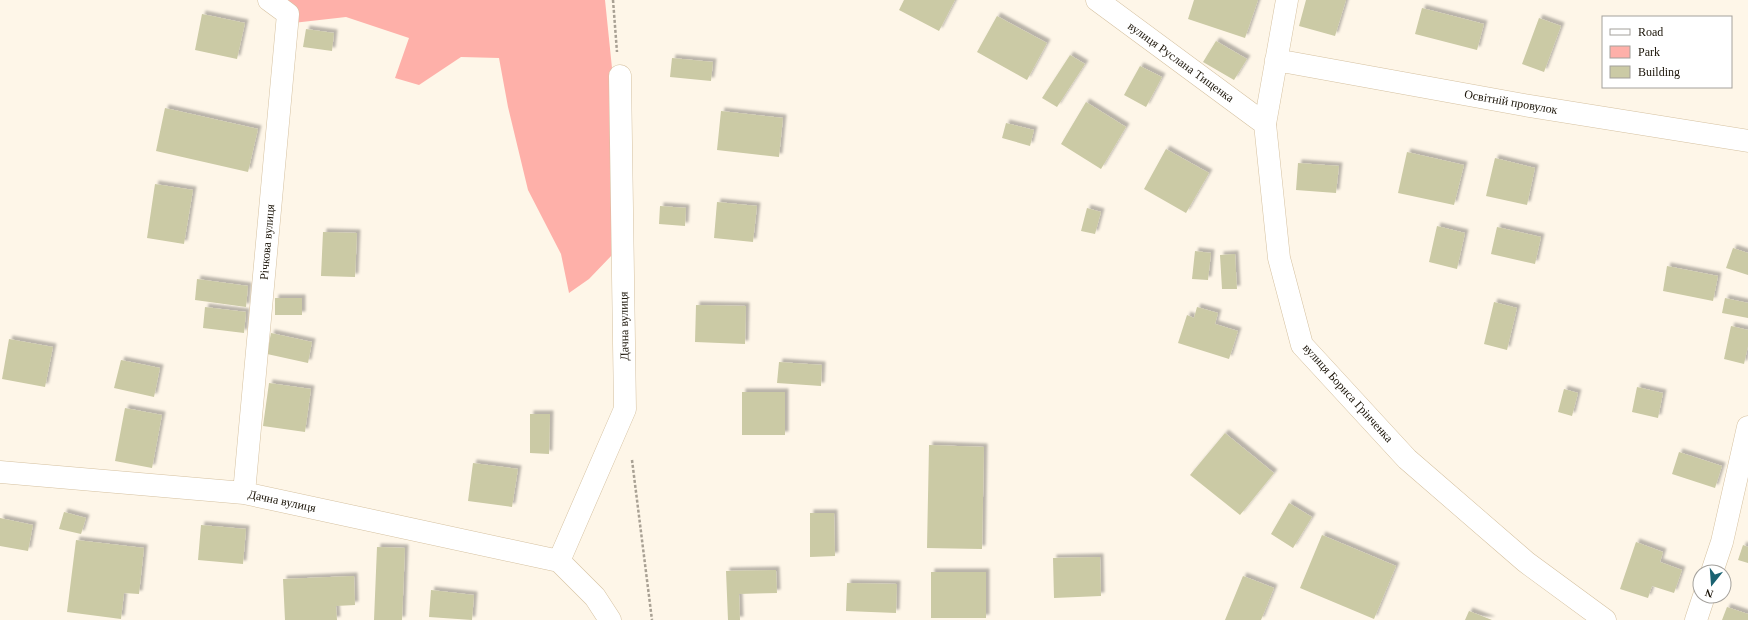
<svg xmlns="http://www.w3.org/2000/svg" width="1748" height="620" font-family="Georgia,serif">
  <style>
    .green { fill: #feb0a9 }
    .building { fill: #cbcaa5; filter: url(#shadow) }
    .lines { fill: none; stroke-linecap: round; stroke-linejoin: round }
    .street-casing { stroke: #d5c1a0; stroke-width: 23 }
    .secondary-casing { stroke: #d5c1a0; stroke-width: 23 }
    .path { stroke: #a9a194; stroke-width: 2.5; stroke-dasharray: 3 2; stroke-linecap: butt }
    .street { stroke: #fff; stroke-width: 22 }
    .secondary { stroke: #fff; stroke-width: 22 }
    .labels { text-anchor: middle; stroke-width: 3; stroke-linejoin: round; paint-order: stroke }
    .street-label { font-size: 12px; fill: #1b1408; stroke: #fff }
  </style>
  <defs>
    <filter id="shadow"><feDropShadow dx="3.5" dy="-3.5" stdDeviation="1" flood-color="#0004"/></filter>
  </defs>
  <rect width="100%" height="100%" fill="#fef6e8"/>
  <!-- green -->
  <path class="green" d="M261 0H605L612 68 615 214 613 254 589 279 569 293 561 254 528 190 508 107 499 58 461 57 419 85 395 78 409 38 346 17 293 23Z"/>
  <!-- building -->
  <path class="building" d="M904 0H955L939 31 899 10Z
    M1194 0H1258L1245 38 1188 19Z
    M1306 0H1346L1335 36 1299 26Z
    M1422 8 1484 24 1477 50 1415 34Z
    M202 14 245 23 237 59 195 50Z
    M997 16 1047 43 1027 80 977 52Z
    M1539 18 1561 26 1544 72 1522 64Z
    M306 29 334 33 332 51 303 47Z
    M1216 41 1247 59 1234 80 1203 62Z
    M1070 55 1085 64 1057 107 1042 98Z
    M672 58 713 62 711 81 670 77Z
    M1140 66 1162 77 1146 107 1124 95Z
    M1086 102 1126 127 1101 169 1061 144Z
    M165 108 258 129 248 172 156 151Z
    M721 111 783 118 779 157 717 150Z
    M1006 123 1034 130 1030 146 1002 138Z
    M1166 149 1209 173 1186 213 1144 189Z
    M1407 152 1464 165 1454 205 1398 193Z
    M1495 158 1535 168 1527 205 1486 196Z
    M1298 163 1339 166 1336 193 1296 190Z
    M155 184 193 190 184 244 147 238Z
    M717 202 757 206 753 242 714 238Z
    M660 206 686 208 685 226 659 224Z
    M1087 208 1101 212 1095 234 1081 231Z
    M1437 226 1465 233 1457 269 1429 262Z
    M1497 227 1541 237 1535 264 1491 254Z
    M323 232 357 233 355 277 321 276Z
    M1733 248 1748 253V275L1726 268Z
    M1195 251 1211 253 1208 280 1192 279Z
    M1235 254 1237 289H1222L1220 255Z
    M1667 266 1718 276 1713 301 1663 291Z
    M197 279 248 286 246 307 195 300Z
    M275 298H302V315H275Z
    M1725 298 1748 303V318L1722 313Z
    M1494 302 1517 308 1507 350 1484 344Z
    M696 305 746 306 745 344 695 342Z
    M205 307 246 312 244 333 203 328Z
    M1197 307 1218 313 1215 324 1238 331 1229 359 1178 343 1187 315 1194 318Z
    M1731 326 1748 330V346L1744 364 1724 359Z
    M271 333 312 342 308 363 267 354Z
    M9 339 53 347 45 387 2 379Z
    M121 360 160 368 154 397 114 388Z
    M779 362 822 365 821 386 777 383Z
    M269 383 311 389 305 432 263 426Z
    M1637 387 1663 393 1658 418 1632 412Z
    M1564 389 1578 393 1572 416 1558 412Z
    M742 392H785V435H742Z
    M125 408 162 415 152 468 115 461Z
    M530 414H550L549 454 530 453Z
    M1225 433 1274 473 1240 515 1190 475Z
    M929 445 984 447 982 549 927 548Z
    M1679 452 1722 466 1715 488 1672 474Z
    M473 463 518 469 512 507 468 501Z
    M1289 503 1312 517 1293 548 1271 534Z
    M64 512 86 518 81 534 59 529Z
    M810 513H834L835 556 810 557Z
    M0 518 33 525 28 551 0 546Z
    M201 525 246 529 243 564 198 560Z
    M1322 535 1396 566 1374 619 1300 588Z
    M76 540 144 548 139 594 124 593 121 619 67 612Z
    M1636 542 1663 552 1660 562 1682 570 1674 593 1652 586 1648 598 1620 589Z
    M1743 545 1748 547V563L1738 560Z
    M377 547 405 548 402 620H374Z
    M1100 557 1101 596 1054 598 1053 558Z
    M776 570 777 593 739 594 740 620H728L726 571Z
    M931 572H986V618H931Z
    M354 576 355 605 336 606 337 620H285L283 579Z
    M1243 576 1274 588 1261 620H1225Z
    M847 583 897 584 896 613 846 611Z
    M431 590 474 595 472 620 429 617Z
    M1727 607 1748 614V620H1722Z
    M1469 611 1492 620H1465Z"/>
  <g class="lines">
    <defs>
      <path id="street" d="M1276 60 1524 105 1748 141
        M1265 124 1287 0
        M0 472 244 493 559 561 595 597 610 620
        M244 493 288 14 269 0
        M559 561 625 409 620 76
        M1712 572 1722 542 1748 427
        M1696 620 1704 596"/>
      <path id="secondary" d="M1097 0 1265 124 1279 258 1302 345 1407 459 1526 562 1605 620"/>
    </defs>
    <!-- street casing -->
    <use href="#street" class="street-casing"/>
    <!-- secondary casing -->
    <use href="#secondary" class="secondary-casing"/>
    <!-- path -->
    <path class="path" d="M613 0 617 52
      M632 460 652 620"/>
    <!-- street -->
    <use href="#street" class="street"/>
    <!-- secondary -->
    <use href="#secondary" class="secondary"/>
  </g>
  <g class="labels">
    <!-- street labels -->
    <g class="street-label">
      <text transform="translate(1181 62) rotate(36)" y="4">вулиця Руслана Тищенка</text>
      <text transform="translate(1511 102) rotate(10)" y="4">Освітній провулок</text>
      <text transform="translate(267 242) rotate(-85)" y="4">Річкова вулиця</text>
      <text transform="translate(624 326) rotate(-91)" y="4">Дачна вулиця</text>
      <text transform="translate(1348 393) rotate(48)" y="4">вулиця Бориса Грінченка</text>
      <text transform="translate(282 501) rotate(12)" y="4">Дачна вулиця</text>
    </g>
  </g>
  <!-- legend -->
  <rect x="1602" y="16" width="130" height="72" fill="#ffffff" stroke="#a4a19c"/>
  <rect x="1610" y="29" width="20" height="6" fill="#ffffff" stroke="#a4a19c"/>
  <text x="1638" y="36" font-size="12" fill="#1b1408">Road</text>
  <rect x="1610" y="46" width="20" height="12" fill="#feb0a9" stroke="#a4a19c"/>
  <text x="1638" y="56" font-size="12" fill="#1b1408">Park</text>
  <rect x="1610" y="66" width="20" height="12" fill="#cbcaa5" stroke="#a4a19c"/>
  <text x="1638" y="76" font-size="12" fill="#1b1408">Building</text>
  <!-- north arrow -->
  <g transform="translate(1712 584) rotate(197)"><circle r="19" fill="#ffffff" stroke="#a4a19c"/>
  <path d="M0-3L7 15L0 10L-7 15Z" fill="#1a6271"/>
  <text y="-6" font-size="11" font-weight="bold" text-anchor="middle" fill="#1b1408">N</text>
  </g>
</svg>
